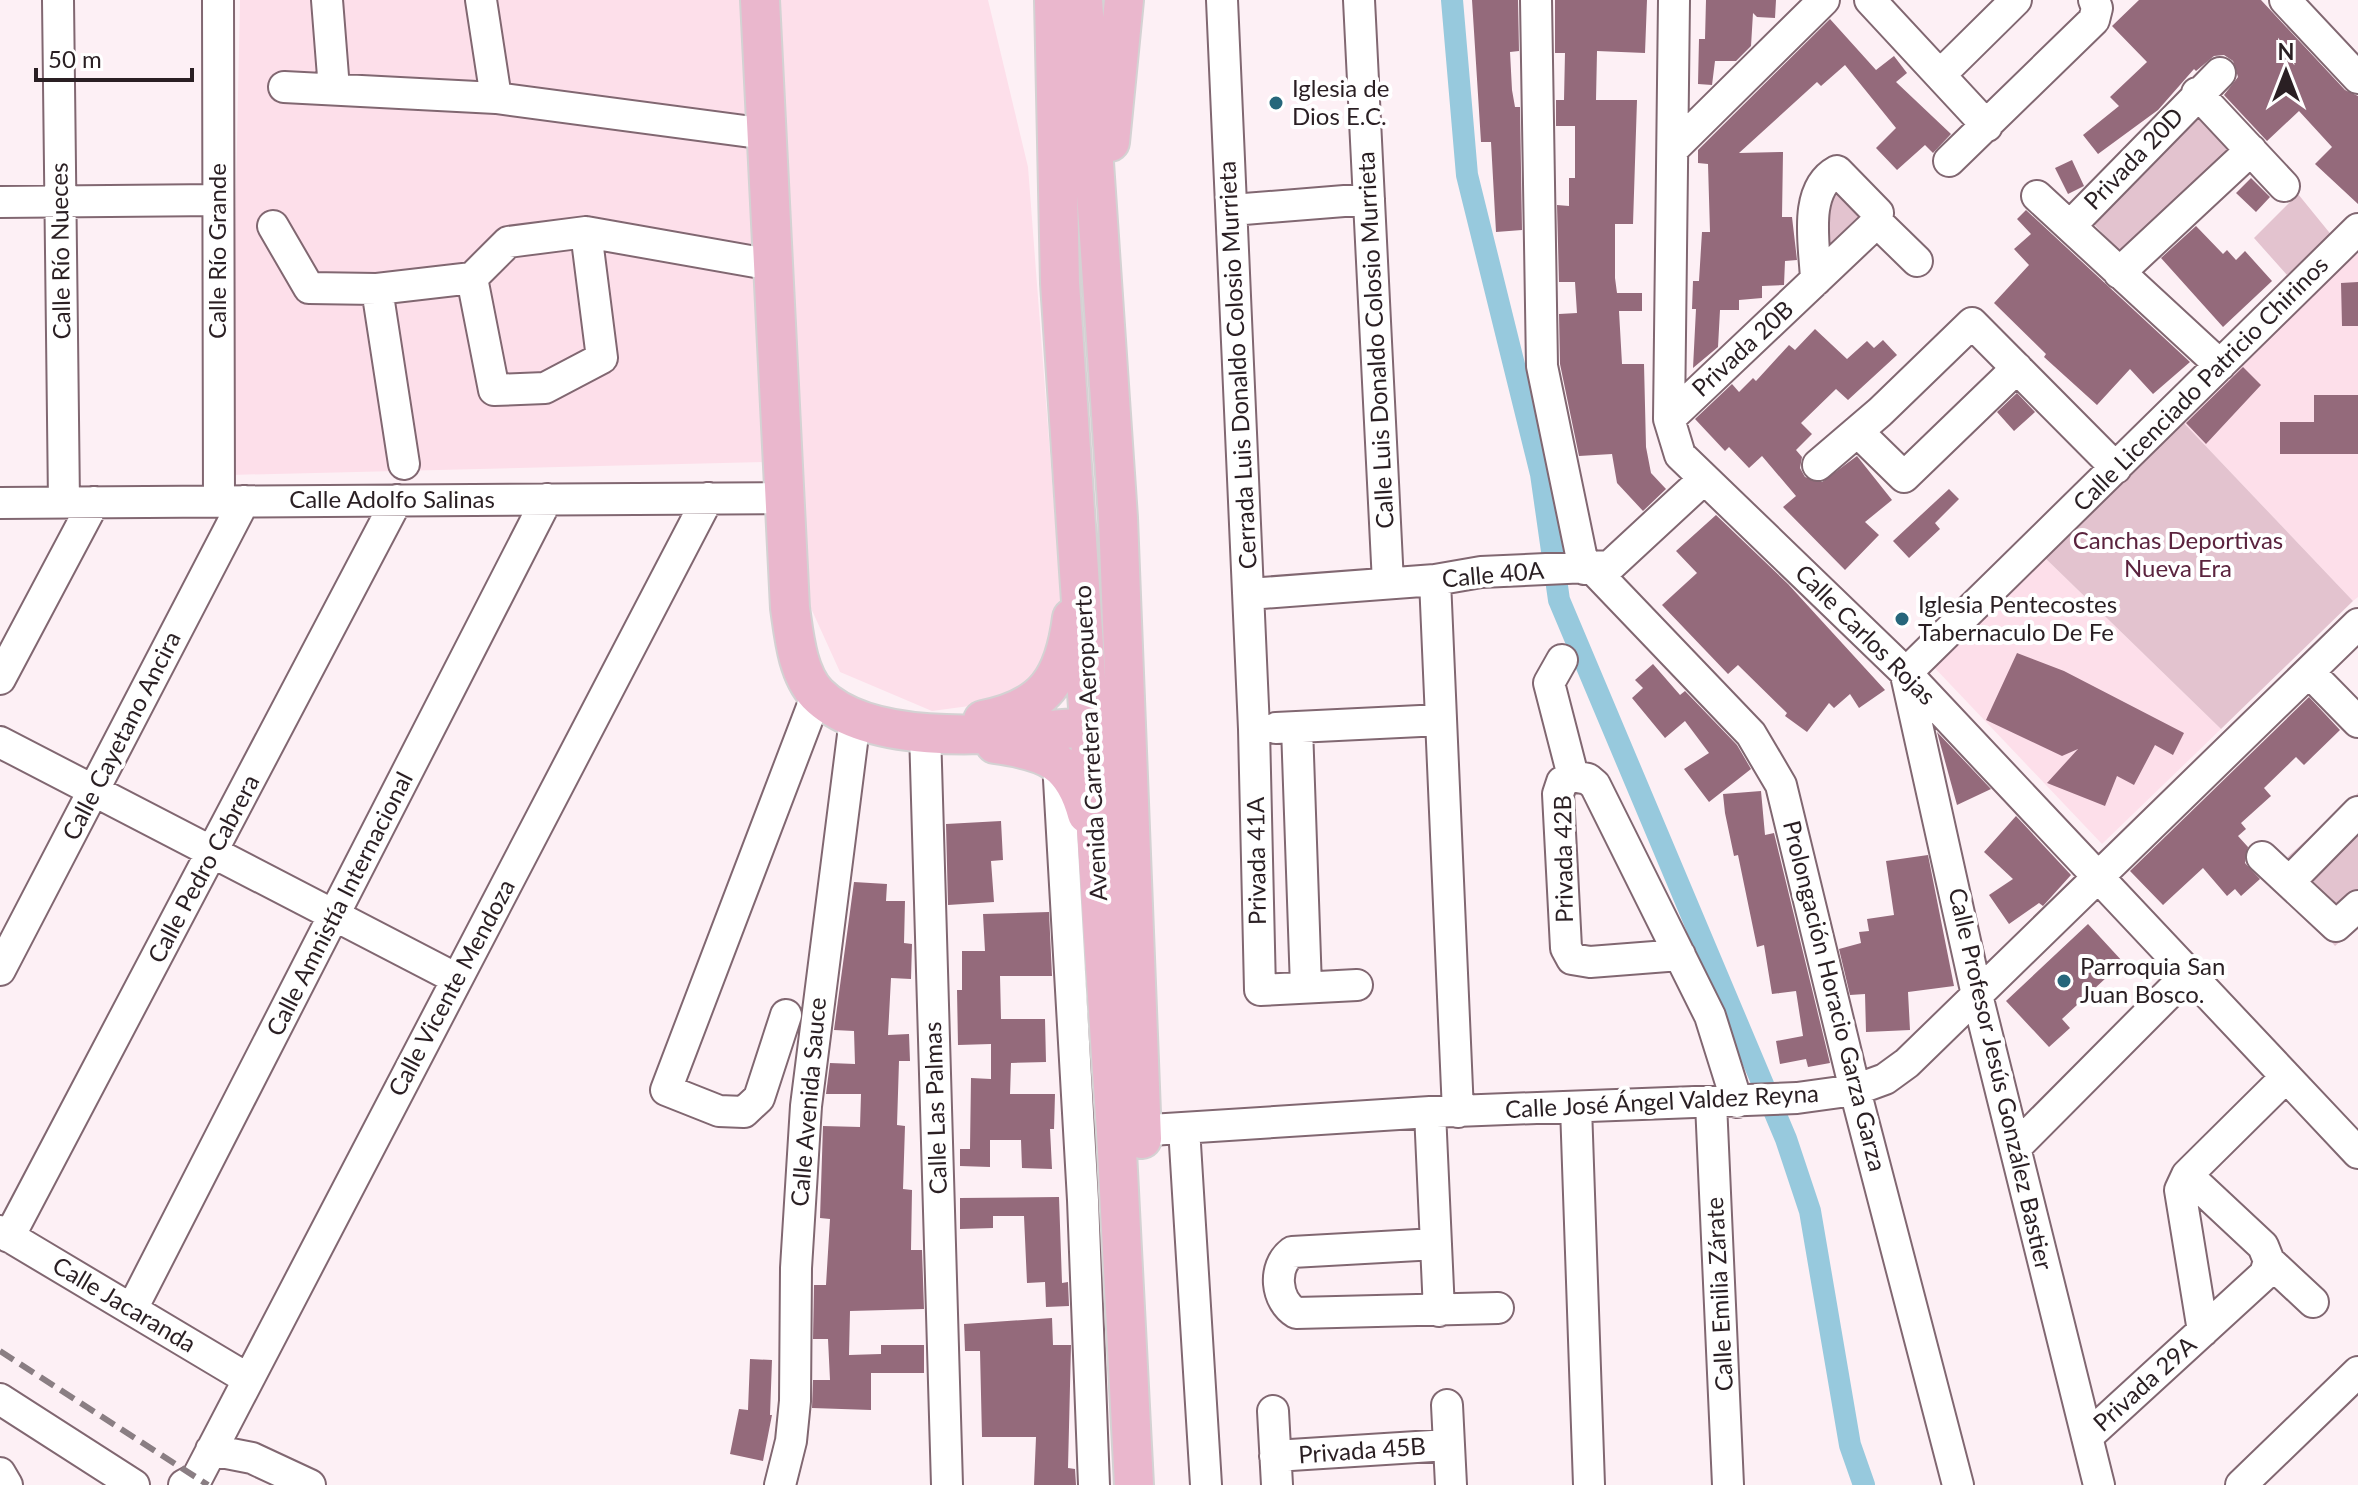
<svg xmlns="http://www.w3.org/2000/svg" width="2358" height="1485" font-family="Lato,sans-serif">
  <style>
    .built { fill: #fddfea }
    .green { fill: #e3c3cf }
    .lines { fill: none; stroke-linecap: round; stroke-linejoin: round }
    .canal { stroke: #97c9dd; stroke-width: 22 }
    .building { fill: #946a7b }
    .minor-casing { stroke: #816771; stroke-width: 34 }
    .major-casing { stroke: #d4d2d3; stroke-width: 42 }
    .minor { stroke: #fff; stroke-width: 30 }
    .major { stroke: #eab7cd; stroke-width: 38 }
    .rail { stroke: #8a7e83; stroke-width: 6; stroke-dasharray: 16 8; stroke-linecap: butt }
    .poi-dot { fill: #26667b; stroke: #fff; stroke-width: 3 }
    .labels { text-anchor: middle; stroke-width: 8; stroke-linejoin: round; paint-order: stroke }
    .poi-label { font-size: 24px; fill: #2a1f23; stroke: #fff; text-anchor: start }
    .street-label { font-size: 24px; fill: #2a1f23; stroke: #fff }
    .park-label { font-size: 24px; fill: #5b233e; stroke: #fff }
  </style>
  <rect width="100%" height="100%" fill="#fdf0f5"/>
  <!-- built -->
  <path class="built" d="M240 0H742L767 462 230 475Z
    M779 0H988L1028 167 1059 571 1061 625 1048 669 1014 700 932 711 840 672 810 606Z
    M2358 249V597L2353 601 2181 420Z
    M2042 555 2221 729 2102 844 1931 664Z"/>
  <!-- green -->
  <path class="green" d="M2195 102 2251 162 2136 268 2087 217Z
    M1827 176 1878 213 1816 280Z
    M2298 194 2333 237 2287 275 2254 238Z
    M2181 420 2353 601 2221 729 2042 555Z
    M2358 793V926L2335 946 2271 872Z"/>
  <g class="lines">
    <!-- canal -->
    <path class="canal" d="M1452 0 1467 175 1541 474 1559 600 1786 1139 1810 1211 1850 1445 1864 1485"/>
  </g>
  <!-- building -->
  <path class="building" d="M1472 0H1518L1519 51 1510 52 1512 90 1515 107H1520L1522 230 1496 232 1491 142H1481Z
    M1555 0H1647L1645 53 1597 51 1596 100H1637L1633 224H1615V278L1617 293H1642V311H1619L1622 364H1644L1646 447 1651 473 1666 489 1643 511 1617 483 1612 454 1579 456 1560 364 1559 314 1577 313 1575 282H1559L1557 205 1569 206V178H1575V126H1556V100H1564L1565 53H1555Z
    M1706 0H1776L1775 18 1757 17 1753 13 1751 46 1736 61H1715L1712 85 1698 84 1699 39H1705Z
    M2139 0H2261L2345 90 2358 96V204L2315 164 2332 147 2299 111 2267 141 2224 95 2238 77 2233 61 2224 55 2214 56 2196 71 2194 69 2158 110 2098 154 2083 135 2119 106 2110 97 2147 62 2112 26Z
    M1830 19 1876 70 1894 56 1907 73 1896 82 1951 134 1933 153 1925 145 1897 170 1876 148 1896 128 1845 65 1821 86 1817 82 1739 153 1783 152 1782 217H1792L1797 260 1785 261 1784 285 1762 286V298L1739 300V310H1720L1718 347 1693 368 1696 309H1692L1693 281H1699L1702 232H1710L1708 164 1698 163V150Z
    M2072 160 2084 186 2068 194 2055 168Z
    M2251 178 2270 197 2256 212 2236 193Z
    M2026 210 2190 362 2153 394 2130 369 2097 405 2044 357 2046 354 1994 303 2029 265 2014 249 2031 234 2017 219Z
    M2196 226 2223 254 2227 250 2236 260 2245 251 2272 281 2223 327 2161 258Z
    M2358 282V326H2342L2341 283Z
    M1815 329 1847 359 1867 341 1874 348 1883 340 1897 355 1848 400 1836 389 1801 423 1812 434 1796 450 1802 457 1800 468 1805 477 1822 482 1857 456 1892 500 1865 522 1879 535 1845 570 1783 507 1796 496 1762 456 1749 468 1729 447 1725 451 1695 419 1732 384 1739 392 1753 378 1756 381 1789 345 1795 350Z
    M2243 367 2261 385 2206 444 2186 423Z
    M2017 393 2035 412 2014 431 1997 412Z
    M2314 395H2358V454H2280V422H2314Z
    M1949 489 1959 499 1935 523 1940 529 1909 558 1893 541Z
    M1716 515 1788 584 1885 690 1859 708 1850 694 1834 708 1829 703 1807 732 1785 716 1787 713 1738 665 1728 674 1662 605 1697 573 1676 551Z
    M2017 653 2064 671 2184 733 2173 755 2155 745 2134 785 2117 776 2105 806 2047 783 2078 749 2062 756 1986 720Z
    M1653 664 1680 695 1685 691 1737 745 1751 769 1709 802 1684 769 1709 753 1685 721 1665 738 1632 698 1643 688 1635 680Z
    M2309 697 2340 730 2304 765 2296 757 2264 788 2271 796 2241 823 2246 829 2238 836 2248 847 2245 863 2260 879 2241 896 2235 889 2227 896 2203 868 2163 905 2130 871Z
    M1937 732 1991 789 1957 805Z
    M1761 791 1765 835 1774 833 1830 1063 1808 1067 1806 1059 1780 1064 1776 1041 1803 1036 1796 991 1772 994 1764 945 1757 947 1738 855 1734 856 1725 813 1723 794Z
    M2016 816 2071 875 2043 906 2039 903 2009 924 1989 895 2013 879 1984 852Z
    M1001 821 1003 860 991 861 994 902 948 905 946 824Z
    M1928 855 1954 986 1908 992 1910 1030 1866 1032 1865 994 1850 995 1839 949 1861 943 1859 932 1869 931 1867 919 1894 915 1886 861Z
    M854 882 887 884 886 901H905L904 943 912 944 911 979 891 978 888 1035 909 1034 910 1061H899L897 1125 905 1126 903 1189 912 1190 911 1250H922L924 1309 850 1311 849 1355 881 1354V1345H924V1373H871V1410L812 1408 813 1380H830L828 1339H813L814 1285H826L830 1219 820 1218 823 1126 860 1127 861 1094H826L830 1063 855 1064 854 1031 834 1030Z
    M1049 912 1052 976H1000L1001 1019H1045L1046 1062 1011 1063 1010 1094H1055L1054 1129H1050L1052 1169 1022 1168 1021 1140H990V1167L960 1166V1149H970L971 1078 991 1079V1044L958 1045 957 990H962V951H985L983 914Z
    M2088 924 2123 962 2062 1019 2070 1028 2049 1047 2006 1001Z
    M1059 1197 1062 1283 1068 1282 1069 1306 1046 1307 1045 1282 1027 1283 1024 1216H993V1228L960 1229V1198Z
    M1052 1318 1053 1345H1071L1068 1468 1075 1469 1076 1485H1034L1036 1437H982L980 1351H965L964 1324Z
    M750 1359 772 1360 770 1415H772L763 1461 730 1454 739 1409 748 1410Z"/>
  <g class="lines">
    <defs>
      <path id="minor" d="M58 0 64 502
        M218 0 219 501
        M327 0 334 89
        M481 0 496 98 766 134
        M1222 0 1254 729 1260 990 1357 985
        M1359 0 1388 583
        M1536 0 1542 366 1584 569
        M1674 0 1669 419 1680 455 1906 673 2358 1153
        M1870 0 1987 126
        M2285 0 2358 78
        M1940 75 2016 0
        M284 87 496 98
        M2197 93 2284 186
        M1673 149 1824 0
        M1949 161 2094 20 2097 8 2094 0
        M2037 196 2220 365
        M0 202 218 200
        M1232 210 1369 199
        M2071 225 2220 73
        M273 226 309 288 377 289 472 278 508 242 586 232 772 265
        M2119 273 2251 150
        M472 278 494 390 545 388 602 358 586 232
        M1816 280C1815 247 1802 190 1837 171L1878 213 1877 222 1917 261
        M377 289 404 464
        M1669 419 1877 222
        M1858 432 1904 477 2017 368
        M1818 465 1880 412 1972 323 2116 468
        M0 503 784 498
        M1594 570 1751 734 1781 785 1855 1090 1958 1485
        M1435 580 1458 1112
        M1249 594 1435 580 1481 572 1610 566 1704 479
        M1562 660 1549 683 1573 776
        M2309 672 2358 722
        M1906 673 2358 229
        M1906 675 1977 995 2099 1485
        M0 679 94 502
        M1297 727 1306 987
        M1276 728 1441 720
        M925 731 947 1485
        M0 742 457 979
        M1058 762 1083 1200 1094 1485
        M1573 776 1588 779 1595 785 1710 1016 1737 1102
        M1573 776 1562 782 1558 794 1566 948 1572 959 1590 962 1680 955
        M2262 857 2336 926 2358 906
        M2290 881 2358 812
        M0 970 244 501
        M786 1015 759 1098 744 1112 719 1111 666 1090 817 694
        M1711 1103 1728 1485
        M1576 1107 1589 1485
        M1430 1112 1439 1311
        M1184 1128 1206 1485
        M1119 1132 1430 1112 1797 1098 1855 1090 1885 1079 1907 1063 2358 624
        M2015 1148 2188 974
        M2187 1175 2263 1246 2269 1261 2313 1302
        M0 1231 248 1379
        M9 1237 397 500
        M1436 1244 1292 1252C1272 1267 1276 1301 1296 1313L1498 1308
        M132 1309 547 499
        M2203 1331 2180 1190 2187 1175 2286 1077
        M0 1399 134 1485
        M1447 1405 1451 1485
        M1273 1411 1277 1485
        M2087 1437 2265 1274 2269 1261
        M211 1450 252 1458 310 1485
        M1275 1456 1448 1445
        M0 1473 7 1485
        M184 1485 197 1478 708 498
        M780 1485 791 1441 795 1401 796 1268 806 1106 855 719
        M2241 1485 2358 1372"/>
      <path id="major" d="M760 0 790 608C794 635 797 673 817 694 874 752 1015 732 1089 727L1100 704
        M1054 0 1060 283 1116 1132 1134 1485
        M1083 0 1118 518 1142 1139
        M1110 142 1124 0
        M983 720C1045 708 1064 679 1072 618
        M995 744C1047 751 1073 761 1087 814"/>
    </defs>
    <!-- minor casing -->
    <use href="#minor" class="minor-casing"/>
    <!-- major casing -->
    <use href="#major" class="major-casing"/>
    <!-- minor -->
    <use href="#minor" class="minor"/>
    <!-- major -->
    <use href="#major" class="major"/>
    <!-- rail -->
    <path class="rail" d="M0 1351 208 1485"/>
  </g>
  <!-- markers -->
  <g class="poi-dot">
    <circle cx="1276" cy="103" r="8"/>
    <circle cx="1902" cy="619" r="8"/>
    <circle cx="2064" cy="981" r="8"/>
  </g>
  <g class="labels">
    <!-- poi labels -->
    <g class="poi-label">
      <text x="1292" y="97">Iglesia de<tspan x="1292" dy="28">Dios E.C.</tspan></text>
      <text x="1918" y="613">Iglesia Pentecostes<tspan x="1918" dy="28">Tabernaculo De Fe</tspan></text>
      <text x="2080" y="975">Parroquia San<tspan x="2080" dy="28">Juan Bosco.</tspan></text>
    </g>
    <!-- street labels -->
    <g class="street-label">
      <text transform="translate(2134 159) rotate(-46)" y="8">Privada 20D</text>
      <text transform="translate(61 251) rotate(-91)" y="8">Calle Río Nueces</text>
      <text transform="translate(218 251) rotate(-90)" y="8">Calle Río Grande</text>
      <text transform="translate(1376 340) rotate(-93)" y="8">Calle Luis Donaldo Colosio Murrieta</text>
      <text transform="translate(1743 349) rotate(-43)" y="8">Privada 20B</text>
      <text transform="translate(1238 365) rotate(-93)" y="8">Cerrada Luis Donaldo Colosio Murrieta</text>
      <text transform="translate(2201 384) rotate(-45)" y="8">Calle Licenciado Patricio Chirinos</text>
      <text x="392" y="508">Calle Adolfo Salinas</text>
      <text transform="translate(1493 575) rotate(-5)" y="8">Calle 40A</text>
      <text transform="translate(1865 635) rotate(45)" y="8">Calle Carlos Rojas</text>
      <text transform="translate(122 736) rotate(-63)" y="8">Calle Cayetano Ancira</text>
      <text transform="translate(1091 743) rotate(-93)" y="8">Avenida Carretera Aeropuerto</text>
      <text transform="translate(1564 859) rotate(-91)" y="8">Privada 42B</text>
      <text transform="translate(1257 861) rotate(-91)" y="8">Privada 41A</text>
      <text transform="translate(204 869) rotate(-62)" y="8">Calle Pedro Cabrera</text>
      <text transform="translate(340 904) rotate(-63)" y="8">Calle Amnistía Internacional</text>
      <text transform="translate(452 988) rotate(-62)" y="8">Calle Vicente Mendoza</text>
      <text transform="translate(1834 996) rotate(76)" y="8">Prolongación Horacio Garza Garza</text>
      <text transform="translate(2000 1079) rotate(77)" y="8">Calle Profesor Jesús González Bastier</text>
      <text transform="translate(809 1102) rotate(-85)" y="8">Calle Avenida Sauce</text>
      <text transform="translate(1662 1102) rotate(-3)" y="8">Calle José Ángel Valdez Reyna</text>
      <text transform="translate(936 1108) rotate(-92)" y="8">Calle Las Palmas</text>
      <text transform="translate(1720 1294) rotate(-93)" y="8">Calle Emilia Zárate</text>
      <text transform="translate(124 1305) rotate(31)" y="8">Calle Jacaranda</text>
      <text transform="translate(2145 1384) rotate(-42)" y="8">Privada 29A</text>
      <text transform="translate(1362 1451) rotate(-4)" y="8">Privada 45B</text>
    </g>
    <!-- park labels -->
    <g class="park-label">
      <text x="2178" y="549">Canchas Deportivas<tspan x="2178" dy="28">Nueva Era</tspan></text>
    </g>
  </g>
  <!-- north arrow -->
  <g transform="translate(2286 72)" stroke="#ffffff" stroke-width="6" paint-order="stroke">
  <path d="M0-6L14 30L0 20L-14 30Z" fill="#2a1f23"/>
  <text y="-12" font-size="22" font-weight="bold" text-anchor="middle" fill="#2a1f23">N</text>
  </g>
  <!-- scale -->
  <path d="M36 68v12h156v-12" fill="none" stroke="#2a1f23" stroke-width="4"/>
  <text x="48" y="68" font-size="24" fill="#2a1f23" stroke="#ffffff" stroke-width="6" paint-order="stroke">50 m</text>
</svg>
